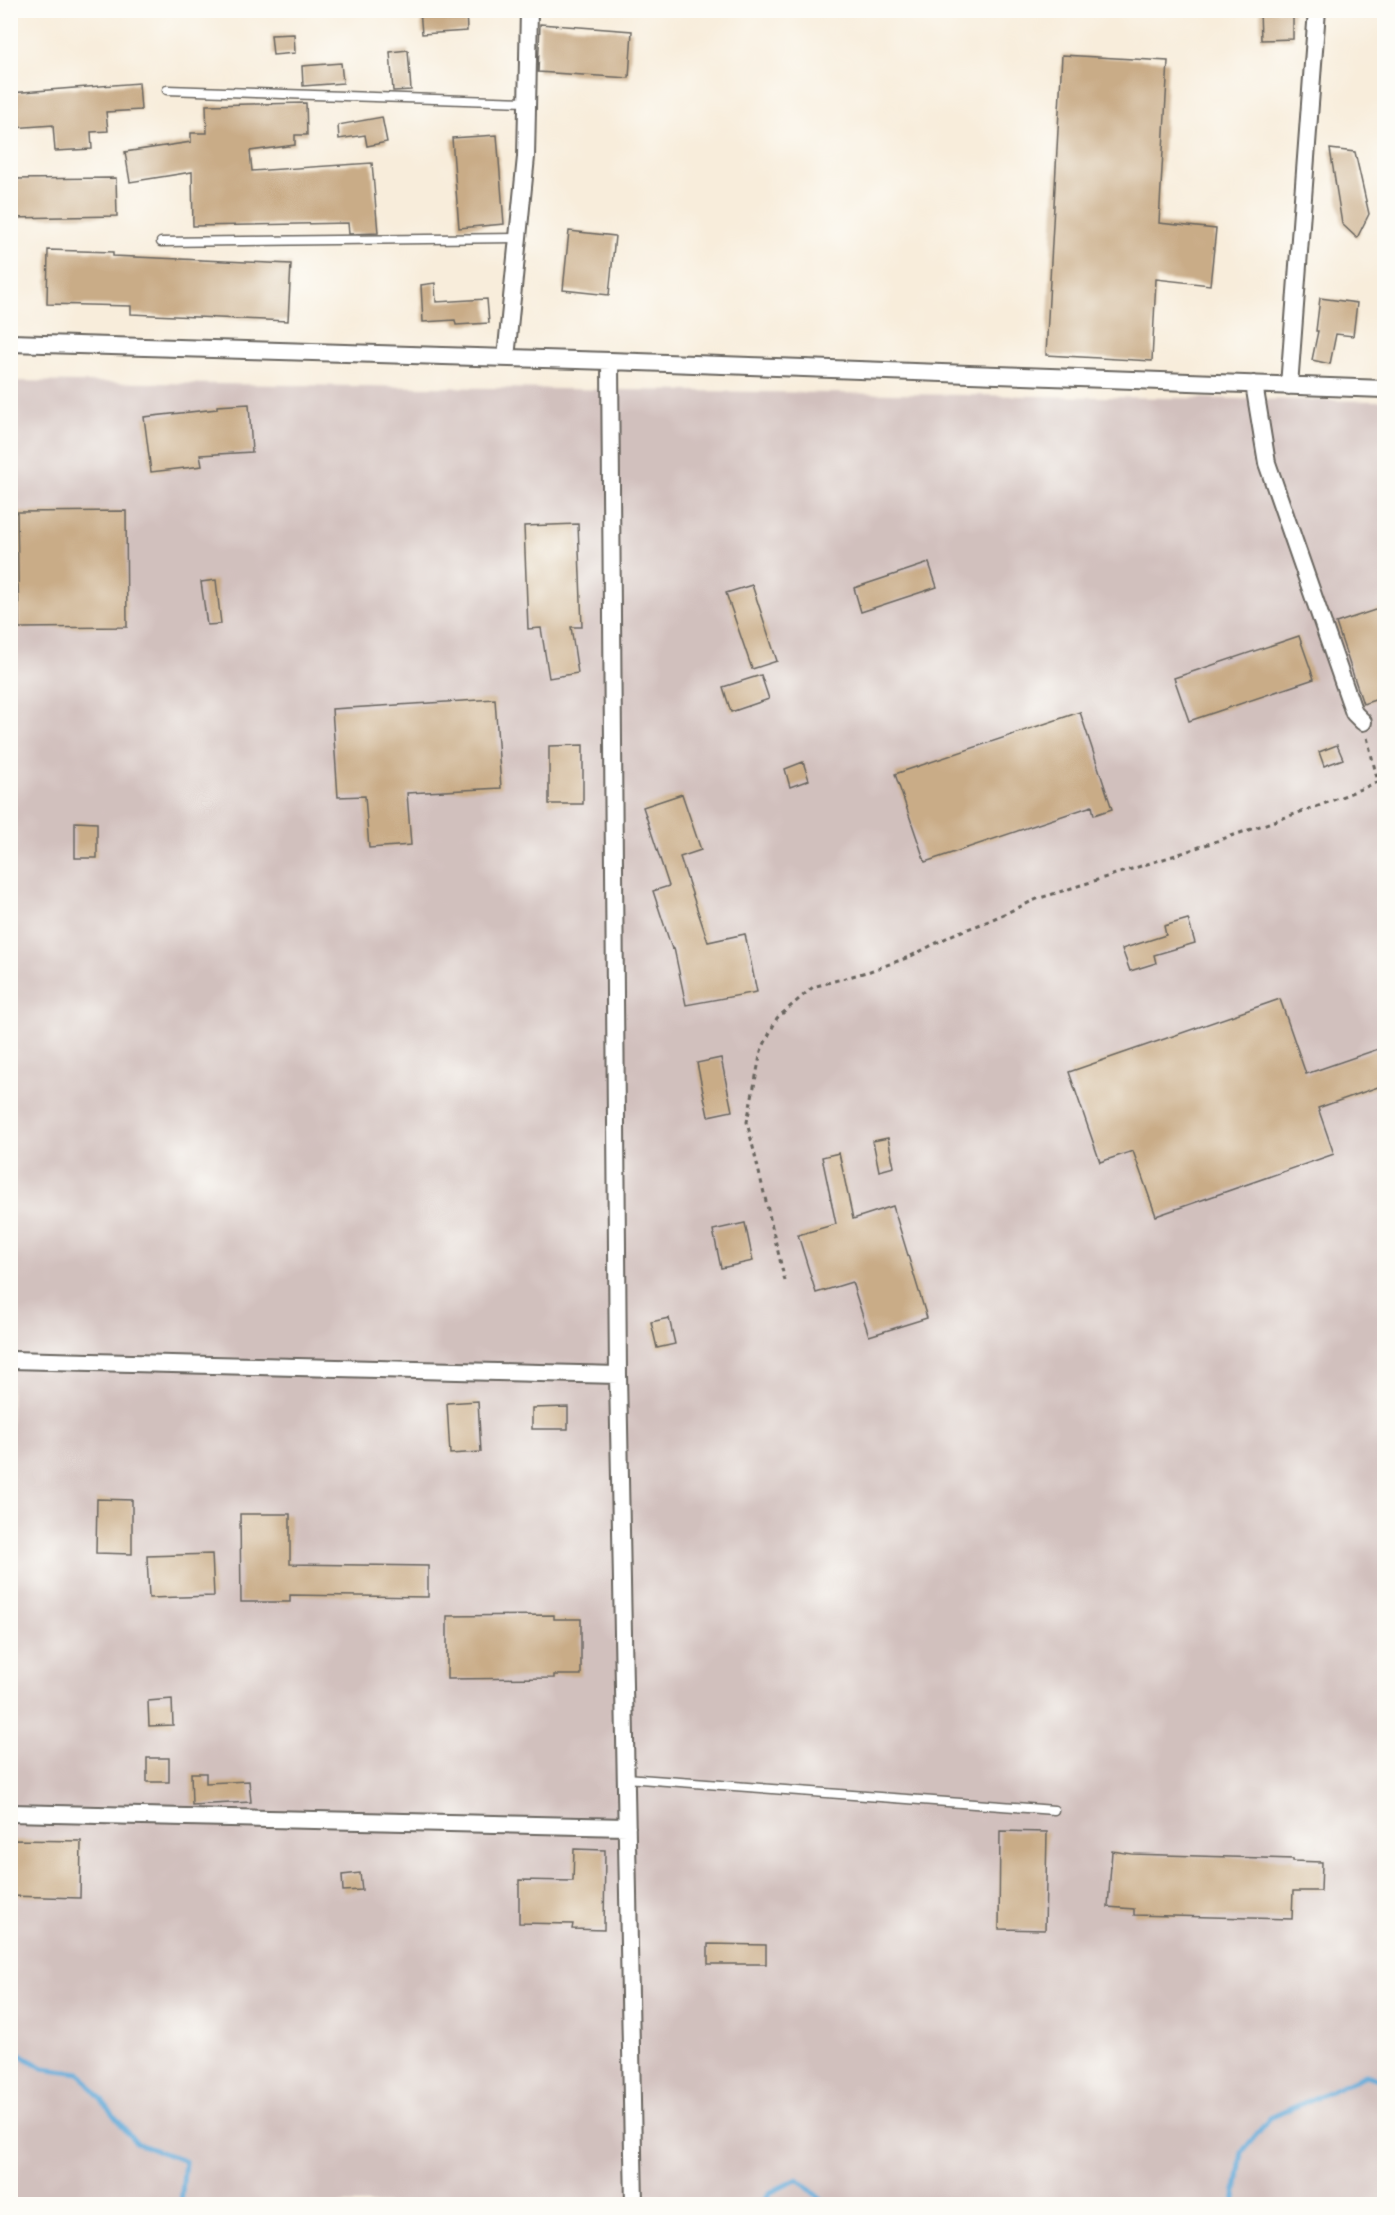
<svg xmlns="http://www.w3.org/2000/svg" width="1395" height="2215" font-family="'Old Standard TT',serif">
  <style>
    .industrial { fill: #d1c0bd }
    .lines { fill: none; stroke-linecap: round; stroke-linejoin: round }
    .stream { stroke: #61a9d8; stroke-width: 5 }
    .building { fill: #c9ac87 }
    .lane-casing { stroke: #69655f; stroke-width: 11 }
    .street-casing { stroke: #69655f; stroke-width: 20 }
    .path { stroke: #69655f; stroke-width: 3; stroke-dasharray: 4.5 4.5; stroke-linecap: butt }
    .lane { stroke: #fff; stroke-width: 8 }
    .street { stroke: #fff; stroke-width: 16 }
  </style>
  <rect width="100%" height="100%" fill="#fdfcf7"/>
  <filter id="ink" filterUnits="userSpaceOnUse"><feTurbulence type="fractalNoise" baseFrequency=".0167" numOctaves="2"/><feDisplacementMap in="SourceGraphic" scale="12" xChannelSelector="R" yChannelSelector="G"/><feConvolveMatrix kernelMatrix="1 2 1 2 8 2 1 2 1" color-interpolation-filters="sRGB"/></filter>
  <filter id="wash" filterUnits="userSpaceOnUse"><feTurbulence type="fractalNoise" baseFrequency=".008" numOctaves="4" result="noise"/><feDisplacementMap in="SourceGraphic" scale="24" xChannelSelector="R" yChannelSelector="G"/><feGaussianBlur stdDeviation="1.35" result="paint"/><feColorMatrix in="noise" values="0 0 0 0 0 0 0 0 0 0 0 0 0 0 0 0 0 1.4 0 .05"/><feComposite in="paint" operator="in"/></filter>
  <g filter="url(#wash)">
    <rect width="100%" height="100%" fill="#f8eddb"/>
    <!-- industrial -->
    <path class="industrial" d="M11 381 1384 401V2204H11Z"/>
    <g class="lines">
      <!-- stream -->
      <path class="stream" d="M10 2048 43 2068 80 2073 136 2143 185 2161 181 2204
        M762 2204 771 2192 798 2179 826 2204
        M1234 2204 1242 2152 1270 2118 1366 2075 1384 2081"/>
    </g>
    <g id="blocks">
      <!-- building -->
      <path class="building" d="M420 10H466L467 31 422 34Z
        M1260 10H1293V39L1261 40Z
        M540 24 632 31 629 78 538 72Z
        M294 34 295 53 273 55 271 35Z
        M408 50 411 90 393 91 390 52Z
        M1062 55 1168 61 1159 223 1216 229 1210 285 1156 279 1152 361 1046 355Z
        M341 63 343 83 303 86 302 66Z
        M139 83 141 110 106 112 108 131 91 132 92 149 55 151 53 125 12 128 10 93Z
        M306 103 307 135H295V145L250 151 252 171 372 163 378 233 349 234 348 223 193 226 192 172 130 182 125 152 191 142V133H207L206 105Z
        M382 117 387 142 367 146 365 135 339 139 338 125Z
        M497 135 504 224 459 228 452 138Z
        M1330 149 1355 152 1369 214 1357 238 1342 224Z
        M116 178 117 216 10 218V179Z
        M569 231 615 236 609 295 563 290Z
        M48 250 113 252V256L291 264 288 321 131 314V306L47 304Z
        M435 283 436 302 487 299 489 323 456 325 455 320 423 322 421 285Z
        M1320 298 1357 303 1353 336 1336 334 1330 364 1312 360 1318 331H1316Z
        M249 404 252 452 200 455 202 466 151 472 144 417 217 409V406Z
        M126 511 127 627 19 628 17 512Z
        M578 524 582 627H571L578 673 549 678 541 628 528 629 524 526Z
        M929 563 937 587 861 612 854 588Z
        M216 580 221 624 207 625 201 582Z
        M752 585 777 661 752 669 726 593Z
        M1384 607V697L1363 704 1336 623Z
        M1299 636 1314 679 1189 721 1174 678Z
        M761 675 769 699 731 712 723 687Z
        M495 699 501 788 407 793 411 845 369 848 365 796 338 797 332 709Z
        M1080 712 1112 809 1094 815 1092 806 925 862 895 774Z
        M583 745V804H549V746Z
        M1337 745 1343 759 1324 766 1319 752Z
        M803 762 809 780 790 787 785 769Z
        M682 794 701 850 680 857 708 942 745 934 757 992 686 1005 674 948 672 949 653 891 669 886 643 807Z
        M75 822 97 823V858H75Z
        M1188 919 1195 943 1154 955 1156 963 1130 971 1122 949 1166 935 1164 926Z
        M1280 999 1306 1074 1384 1047V1085L1318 1108 1334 1154 1156 1216 1133 1151 1100 1162 1069 1072Z
        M721 1058 732 1111 708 1116 697 1063Z
        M888 1138 894 1167 879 1171 873 1141Z
        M839 1153 853 1219 893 1206 927 1318 869 1336 852 1282 816 1293 798 1235 836 1224 822 1157Z
        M745 1223 753 1261 721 1268 713 1230Z
        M669 1318 675 1344 657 1348 651 1322Z
        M478 1401 481 1452 450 1454 447 1403Z
        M568 1407V1429H532V1408Z
        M97 1499 132 1500V1554L96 1553Z
        M240 1514H290V1564L428 1566V1597L290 1595V1602H241Z
        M212 1554 214 1596 149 1598 147 1556Z
        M554 1615V1619H581V1675H554V1678L447 1679V1616Z
        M172 1699 173 1725 149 1726 148 1701Z
        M147 1758H169V1782H147Z
        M191 1773H206V1783L249 1781 251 1802 192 1805Z
        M1000 1831 1047 1832 1045 1930 999 1929Z
        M10 1840 81 1841 80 1898 10 1896Z
        M574 1849 605 1850 604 1930 572 1929 573 1924 519 1923V1880L573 1881Z
        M1112 1851 1132 1854 1293 1859V1861L1322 1862 1321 1891H1293L1292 1919 1134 1915V1909L1108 1907Z
        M360 1873 362 1890 343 1891 342 1875Z
        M708 1944 766 1945V1964H708Z"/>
    </g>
  </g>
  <g filter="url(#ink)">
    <use href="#blocks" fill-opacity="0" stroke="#69655f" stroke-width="1.5"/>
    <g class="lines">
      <defs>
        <path id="lane" d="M167 90 527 102
          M161 242 518 238
          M626 1778 1054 1810"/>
        <path id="street" d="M10 343 610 361
          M506 358 526 157 529 10
          M1254 384 1267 463 1354 713 1363 722
          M1289 386 1317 10
          M10 1360 618 1375 610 361 1384 389
          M618 1375 634 2204
          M10 1813 627 1827"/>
      </defs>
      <!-- lane casing -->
      <use href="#lane" class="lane-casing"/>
      <!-- street casing -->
      <use href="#street" class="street-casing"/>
      <!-- path -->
      <path class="path" d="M785 1281 747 1122 761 1051 777 1018 813 987 870 971 909 957 954 934 984 923 1037 899 1179 854 1321 805 1378 782 1367 737"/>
      <!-- lane -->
      <use href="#lane" class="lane"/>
      <!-- street -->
      <use href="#street" class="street"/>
    </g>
  </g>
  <!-- margin -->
  <rect width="1395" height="2215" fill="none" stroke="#fdfcf7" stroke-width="36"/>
</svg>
